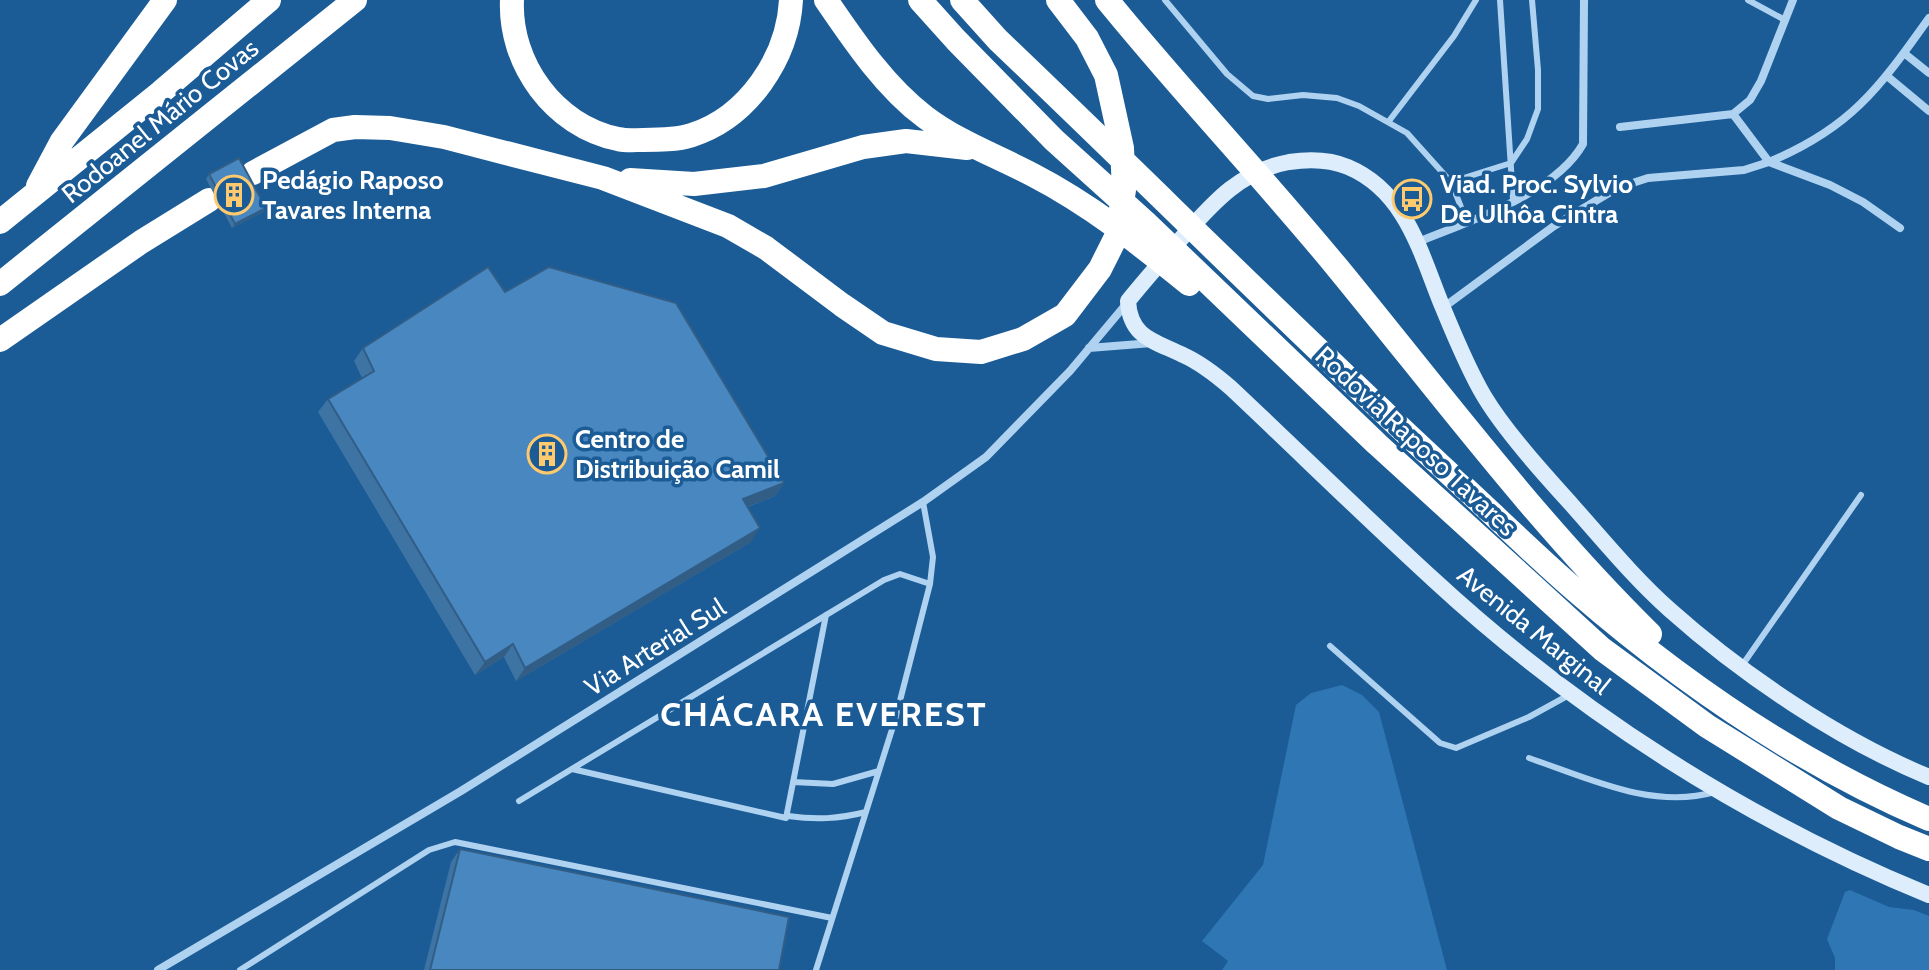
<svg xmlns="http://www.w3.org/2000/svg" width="1929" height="970" font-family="Cabin,sans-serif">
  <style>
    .green { fill: #2f76b4 }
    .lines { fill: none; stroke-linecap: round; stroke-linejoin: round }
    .lane { stroke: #afd2f0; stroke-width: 6 }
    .street { stroke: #afd2f0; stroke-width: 8 }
    .secondary { stroke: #ddedfb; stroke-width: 16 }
    .highway { stroke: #fff; stroke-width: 24 }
    .wall { fill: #3e74a4 }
    .shaded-wall { fill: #325e86 }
    .building { fill: #4887bf; stroke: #325e86; stroke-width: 2 }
    .labels { text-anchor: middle; stroke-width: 7; stroke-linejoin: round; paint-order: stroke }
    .street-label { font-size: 26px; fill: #fff; stroke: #1b5c97 }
    .poi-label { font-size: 26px; font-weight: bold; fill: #fff; stroke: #1b5c97; text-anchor: start }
    .district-label { font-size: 34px; font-weight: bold; letter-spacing: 2px; fill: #fff; stroke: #1b5c97 }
  </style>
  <rect width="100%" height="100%" fill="#1b5c97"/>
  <!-- green -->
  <path class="green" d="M1342 685 1362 695 1379 712 1447 970H1222L1228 961 1202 941 1263 865 1296 705 1311 693Z
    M1850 890 1889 907 1914 910 1929 916V970H1835V958L1827 939 1845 892Z"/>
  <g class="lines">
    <!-- lane -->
    <path class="lane" d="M1165 0 1227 74 1253 96 1268 99 1303 95 1337 98 1359 106 1407 133 1451 182 1467 222
      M1500 0 1513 199
      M1748 0 1785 20
      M1389 121 1454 36 1476 0
      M1451 182 1511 163 1527 139 1538 109V70L1532 0
      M1330 646 1440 743 1456 748 1529 717 1569 695
      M1741 667 1861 495
      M1529 758C1588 778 1652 810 1715 792
      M572 769 786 818 826 615
      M793 782 833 784 879 771
      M519 801 884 580 900 574 930 584
      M788 816C816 820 838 819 866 812
      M240 970 429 850 455 842 832 918
      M816 970 895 720 930 584 933 557 923 502"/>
    <!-- street -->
    <path class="street" d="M1904 53 1929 73
      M1887 76 1929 111
      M1733 114 1769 162C1851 128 1879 88 1929 18
      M1620 127 1733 114 1750 100 1761 81 1793 0
      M1418 242C1469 221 1555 194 1583 144L1584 0
      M1444 307 1554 226 1617 188 1648 178 1744 170 1769 162 1830 185 1863 202 1900 228
      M1089 348 1152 343
      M158 970 461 791 923 502 986 457 1070 371 1127 303"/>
    <!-- secondary -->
    <path class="secondary" d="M1929 777C1839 740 1743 675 1670 610 1634 578 1603 540 1571 504 1543 473 1505 431 1484 396 1468 369 1455 337 1443 308 1421 255 1407 192 1348 167 1329 159 1309 159 1289 162 1239 171 1211 205 1179 241 1162 261 1144 281 1128 301 1130 338 1155 341 1183 355 1201 363 1216 375 1231 388 1299 452 1365 517 1434 580 1578 713 1748 821 1929 895"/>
    <!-- highway -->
    <path class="highway" d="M512 0C509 63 554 126 618 139 626 141 635 140 643 140 658 140 677 140 692 135 748 117 788 58 791 0
      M826 0C854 41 885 87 925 117 958 142 997 156 1033 175 1089 204 1140 244 1189 284
      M920 0 956 40 1054 140 1146 223 1377 444 1602 649 1707 726 1839 808 1899 837 1929 849
      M962 0 998 40C1146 181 1290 326 1440 465 1485 506 1529 550 1575 590 1681 682 1800 764 1929 819
      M1107 0C1181 91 1261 175 1336 266 1438 390 1535 521 1650 634
      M253 173 333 130 355 127 390 128 444 137 603 178 728 226 766 248 842 305 883 333 936 349 981 352 1023 339 1065 315 1100 269 1117 235 1124 190 1122 148 1106 75 1087 38 1058 0
      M630 180 694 184 764 176 863 147 906 141 967 148
      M38 186 62 141 165 0
      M0 222 161 92 269 0
      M0 284 355 0
      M0 340 141 242 209 200"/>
  </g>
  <!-- wall -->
  <path class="wall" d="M209 174 266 208 263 212 232 228 206 179Z
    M505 292 784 483 775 496 748 507 751 542 516 681 504 657 475 675 318 412 328 399 362 378 354 361 363 348Z
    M460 849 779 970H424L451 862Z"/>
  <!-- shaded-wall -->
  <path class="shaded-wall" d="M266 208 263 212 232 228 235 224Z
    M784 483 775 496 734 512 743 499Z
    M760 528 751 542 516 681 525 668Z
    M513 644 504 657 475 675 485 662Z"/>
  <!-- building -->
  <path class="building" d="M239 158 266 208 235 224 209 174Z
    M488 267 505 292 549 267 676 303 784 483 743 499 760 528 525 668 513 644 485 662 328 399 374 371 363 348Z
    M460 849 789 917 779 970H430Z"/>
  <!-- icons -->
  <defs>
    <symbol id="building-ring" viewBox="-11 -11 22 22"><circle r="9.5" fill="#1b5c97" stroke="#ffc96e" stroke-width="1.5"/><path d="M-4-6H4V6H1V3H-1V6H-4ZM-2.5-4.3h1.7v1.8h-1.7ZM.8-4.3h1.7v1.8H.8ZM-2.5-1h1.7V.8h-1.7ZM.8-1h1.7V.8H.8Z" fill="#ffc96e"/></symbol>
    <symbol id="bus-ring" viewBox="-11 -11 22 22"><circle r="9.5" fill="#1b5c97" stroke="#ffc96e" stroke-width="1.5"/><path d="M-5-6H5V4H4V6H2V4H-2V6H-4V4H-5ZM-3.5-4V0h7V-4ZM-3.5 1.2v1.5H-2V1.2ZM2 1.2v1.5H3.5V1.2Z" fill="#ffc96e"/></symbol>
  </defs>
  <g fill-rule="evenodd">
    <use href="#building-ring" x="212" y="173" width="44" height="44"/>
    <use href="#bus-ring" x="1390" y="177" width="44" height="44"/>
    <use href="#building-ring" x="525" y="432" width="44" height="44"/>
  </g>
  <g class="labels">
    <!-- street labels -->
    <g class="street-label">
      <text transform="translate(160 121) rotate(-39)" y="9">Rodoanel Mário Covas</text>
      <text transform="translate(1416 441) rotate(43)" y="9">Rodovia Raposo Tavares</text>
      <text transform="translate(1534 630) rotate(39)" y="9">Avenida Marginal</text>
      <text transform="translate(655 647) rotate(-32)" y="9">Via Arterial Sul</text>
    </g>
    <!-- poi labels -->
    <g class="poi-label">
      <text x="262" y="189">Pedágio Raposo<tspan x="262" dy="30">Tavares Interna</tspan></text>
      <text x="1440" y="193">Viad. Proc. Sylvio<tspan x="1440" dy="30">De Ulhôa Cintra</tspan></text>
      <text x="575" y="448">Centro de<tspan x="575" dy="30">Distribuição Camil</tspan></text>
    </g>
    <!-- district labels -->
    <g class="district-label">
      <text x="824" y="726">CHÁCARA EVEREST</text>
    </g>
  </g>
</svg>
